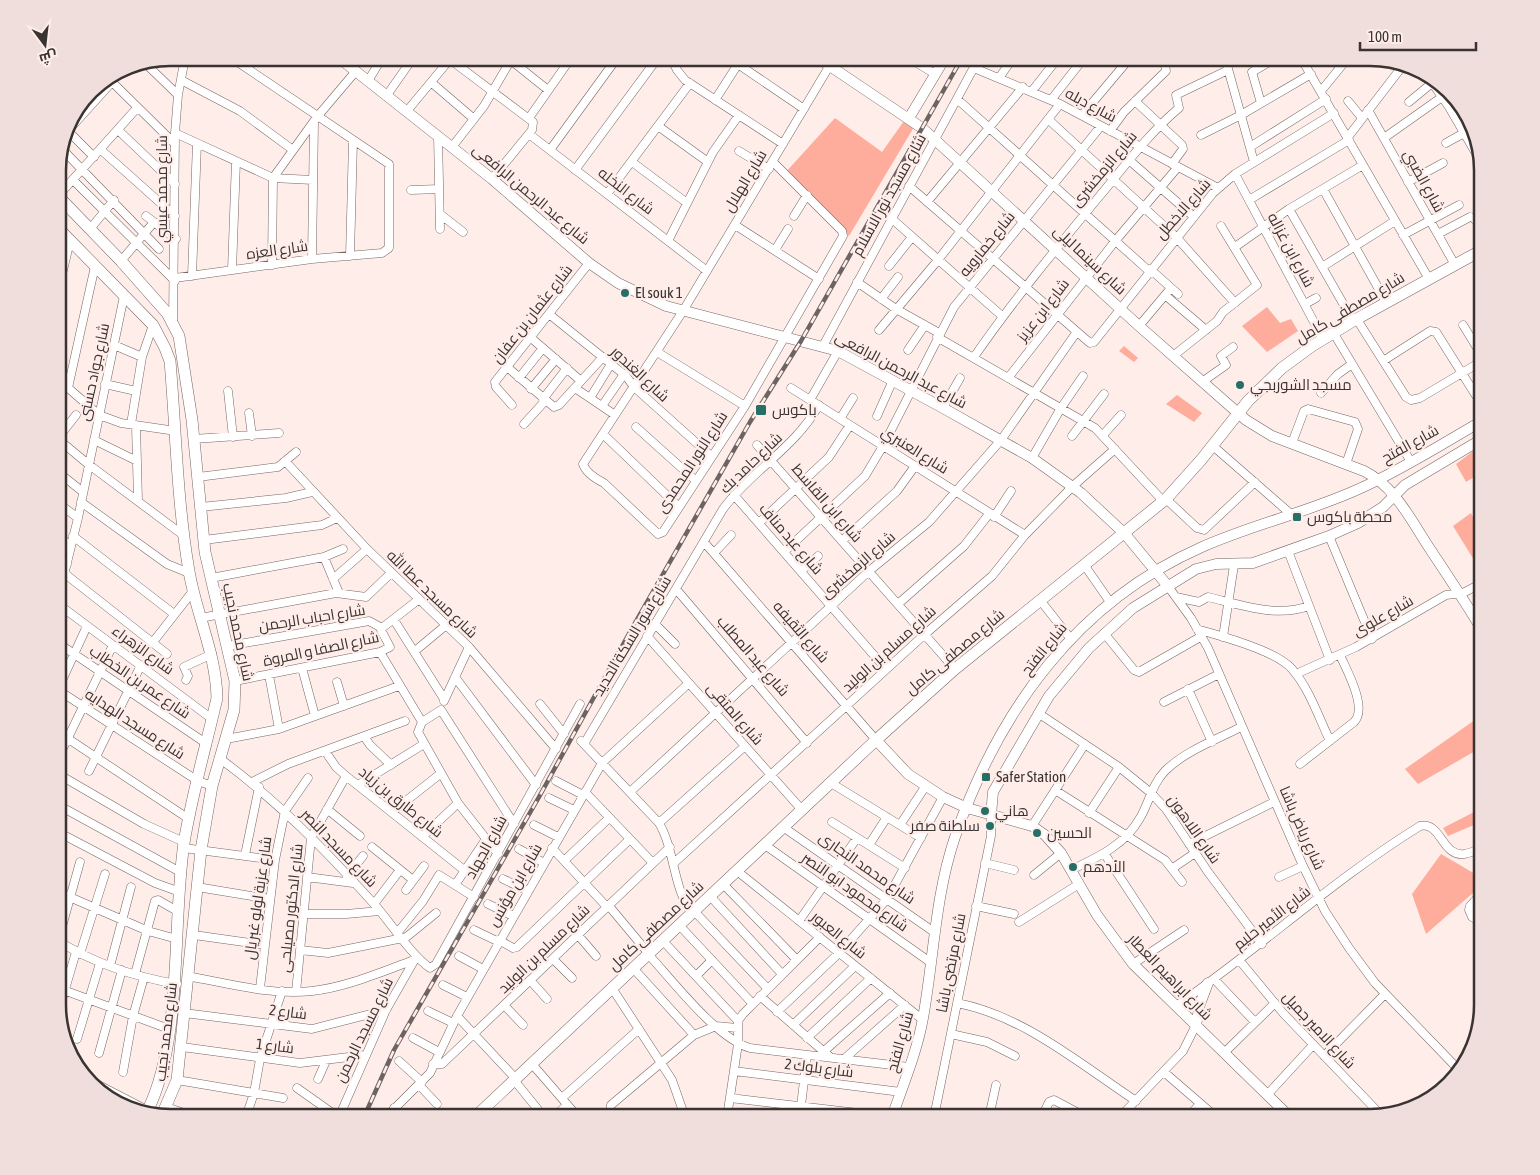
<svg xmlns="http://www.w3.org/2000/svg" width="1540" height="1175" font-family="'Asap Condensed',Cairo,sans-serif">
  <style>
    .green { fill: #feac9b }
    .lines { fill: none; stroke-linecap: round; stroke-linejoin: round }
    .minor-casing { stroke: #766764; stroke-width: 9 }
    .tertiary-casing { stroke: #766764; stroke-width: 11 }
    .secondary-casing { stroke: #766764; stroke-width: 12 }
    .minor { stroke: #fff; stroke-width: 8 }
    .tertiary { stroke: #fff; stroke-width: 10 }
    .secondary { stroke: #fff; stroke-width: 11 }
    .rail-casing { stroke: #6d6462; stroke-width: 4.5 }
    .rail { stroke: #ffedea; stroke-width: 2.5; stroke-dasharray: 8; stroke-linecap: butt }
    .poi-dot { fill: #266f67; stroke: #ffedea; stroke-width: 2 }
    .labels { text-anchor: middle; stroke-width: 4.5; stroke-linejoin: round; paint-order: stroke }
    .street-label { font-size: 15px; fill: #393331; stroke: #ffedea }
    .poi-label { font-size: 15px; fill: #393331; stroke: #ffedea; text-anchor: start }
    .rim { fill: none; stroke: #393331; stroke-width: 2.5 }
  </style>
  <rect width="100%" height="100%" fill="#ffedea"/>
  <!-- green -->
  <path class="green" d="M835 118 882 152 904 121 914 127 849 236 785 173Z
    M1267 307 1280 323 1291 319 1298 331 1267 352 1242 326Z
    M1124 346 1138 358 1134 362 1119 351Z
    M1177 395 1202 413 1194 422 1166 404Z
    M1476 449 1482 460V472L1466 482 1456 464Z
    M1471 513 1482 536V554L1474 560 1453 526Z
    M1482 715V747L1418 784 1405 769Z
    M1478 810 1481 822 1448 836 1443 828Z
    M1441 854 1482 878V885L1426 934 1412 894Z"/>
  <g class="lines">
    <defs>
      <path id="minor" d="M448 58 533 122 532 130 492 179
        M508 58 548 90
        M671 58 677 70 685 80 783 144
        M729 58 804 109
        M909 58 935 74
        M1191 58 1194 61 1202 58
        M1225 58 1254 162
        M1301 58 1429 279
        M1330 58 1340 67
        M145 63 178 95
        M974 68 1060 104 1218 188
        M1428 77 1449 107 1481 162
        M108 78 175 144
        M999 78 1013 58
        M181 80 240 111 293 150
        M368 81 382 58
        M432 83 474 119
        M1032 91 1058 58
        M1321 91 1348 58
        M387 95 413 58
        M957 99 1149 271
        M715 100 738 64
        M1051 100 1084 58
        M1135 101 1182 145 1183 149 1172 164
        M1348 101 1362 118
        M1409 102 1432 83
        M1261 103 1252 72 1276 58
        M1368 110 1455 265
        M407 111 451 58
        M1082 115 1130 58
        M529 118 571 58
        M1048 119 1177 238 1235 303
        M658 126 708 162
        M67 130 94 157
        M118 130 175 184
        M1110 131 1124 112 1166 71 1164 58
        M175 133 273 178 313 180
        M65 134 112 82
        M529 134 707 271
        M1201 135 1241 115 1311 74
        M438 136 440 229
        M1348 137 1401 68
        M1384 138 1442 97
        M1446 143 1464 133
        M452 147 484 106 512 58
        M1250 147 1326 99
        M62 149 159 249
        M100 149 175 216
        M550 150 617 58
        M739 151 769 169
        M1129 160 1194 217
        M632 162 687 203
        M773 162 842 231 843 236 745 406 663 532 658 534 604 483C596 479 586 473 583 464L683 311 830 65
        M575 170 654 63 653 58
        M1235 174 1323 339
        M73 180 175 281
        M1408 182 1443 163
        M909 186 1090 343 1094 342 1213 193 1235 174 1334 113
        M1323 189 1386 302
        M411 190 439 189
        M607 194 690 83
        M58 196 137 108
        M1249 200 1349 140
        M927 202 1023 87
        M1289 209 1353 321
        M440 214 463 232
        M146 216 176 239
        M794 216 807 195
        M891 218 1002 316
        M1475 220 1482 216
        M735 225 819 279
        M90 229 114 200
        M1438 234 1470 217
        M1403 235 1459 205
        M668 241 713 152 739 115
        M1235 247 1289 209 1363 165
        M775 250 788 229
        M1477 253 1482 262
        M1279 255 1290 248
        M350 256 353 141
        M312 259 314 122
        M121 261 154 222
        M272 265 273 178 317 117 356 71
        M889 266 912 237
        M1322 267 1395 221
        M1150 269 1178 294
        M232 270 236 161
        M192 276 197 143
        M175 278 312 259 382 253 389 248V164L239 63
        M857 282 896 309 939 333
        M58 291 70 241
        M1165 295 1206 330
        M881 299 898 277
        M1305 304 1316 298
        M549 314 626 376 634 387 711 456
        M1356 318 1406 397 1411 400 1420 398 1482 361
        M173 322 175 133 178 95 185 58
        M1463 325 1482 356
        M1139 326 1171 288
        M879 330 938 260 1060 104
        M1333 332 1411 462
        M530 337 581 381
        M937 337 1095 428 1163 501
        M114 345 142 357
        M823 346 979 58
        M908 350 925 325
        M657 352 745 406
        M1173 356 1217 321 1223 312 1257 285 1221 226
        M974 357C1012 302 1055 250 1098 198 1124 167 1148 134 1179 108L1176 95 1228 70
        M1383 361 1430 331 1436 332 1482 405
        M507 367 554 407 559 405 603 357
        M519 378 543 348
        M1008 378 1116 240 1178 167
        M58 379 99 415 121 423 176 431
        M1202 382 1226 365 1221 356 1233 347
        M105 384 136 391
        M68 388 95 266
        M575 388 615 415
        M791 388 1025 535
        M531 389 556 359
        M228 391 233 437
        M1321 393 1338 374 1352 364
        M590 398 611 364
        M543 399 567 368
        M810 400 838 351
        M512 405 496 387 495 382 589 263
        M602 406 624 374
        M943 408 960 378
        M249 413 252 436
        M877 416 893 380
        M840 419 853 398
        M131 424 142 357 153 325
        M524 424 545 401
        M136 425 138 501
        M636 427 695 480
        M603 434 679 507
        M1103 435 1121 415
        M1072 436 1104 394
        M58 438 76 415
        M58 439 88 464 183 535
        M194 439 279 433
        M94 440 137 461
        M1292 443 1304 411 1308 409 1355 422 1358 429 1346 464
        M757 445 955 669
        M1213 446 1292 515
        M1032 458 1061 408 1083 376
        M285 461 367 549 469 647 556 749
        M58 472 83 492
        M198 477 278 467 296 452
        M734 495 886 669
        M1166 499 1197 528 1204 530 1255 482
        M81 502 167 564 189 573
        M58 503 78 518
        M201 507 286 498 312 492
        M994 517 1011 491
        M759 523 829 457 850 425
        M58 536 71 546
        M73 536 174 614
        M1329 536 1372 639
        M204 540 322 525 337 518
        M842 541 897 491 915 466
        M704 542 876 740
        M1288 551 1330 660
        M784 552 865 476 883 446 954 307 1101 126
        M714 553 731 535
        M324 557 339 593
        M58 558 67 564
        M1085 566 1110 602
        M801 571 818 556
        M64 573 167 654
        M211 578 324 557 343 549
        M333 579 367 549
        M1167 585 1191 618 1208 648 1303 866 1325 911 1349 948 1375 983 1460 1071
        M676 589 807 743
        M1176 597 1199 602 1208 597C1241 605 1276 618 1309 606
        M58 599 78 518 124 296
        M1040 600 1070 638
        M58 604 212 719
        M898 604 964 546 989 514
        M200 618 336 593 366 597 391 573
        M394 620 444 699
        M655 624 675 644
        M1197 629C1223 637 1275 650 1292 669 1309 688 1319 718 1330 741
        M1104 633 1134 670 1139 672 1202 636
        M647 636 802 810
        M1223 637 1234 565
        M153 642 193 591
        M58 643 207 744
        M228 646 369 621 382 628 418 600
        M415 651 445 626
        M380 652 422 722
        M302 668 315 716
        M1296 674 1356 647 1446 595 1463 593 1482 583
        M269 675 279 729
        M455 677 536 785
        M186 680 188 676 184 667 212 654
        M235 681 380 652 390 647 380 628
        M337 682 344 706
        M58 689 87 626
        M1188 689 1212 742
        M58 690 198 781 212 786
        M444 701 469 647
        M1164 702 1219 674
        M540 704 564 734
        M441 710 422 722 418 732 458 803 498 854
        M441 710 514 824
        M1038 713 1119 767 1151 793 1166 809 1208 872 1262 944
        M58 732 189 819
        M364 736 370 745 391 765
        M226 739 279 729 399 686
        M581 741 659 823C675 850 673 889 692 913
        M584 744 723 509C752 470 794 449 819 405
        M63 748 113 645
        M325 751 336 767 346 776 464 870
        M219 758C277 800 327 852 375 905 390 922 412 956 430 968L436 964 580 704
        M1300 764 1354 722C1368 708 1347 671 1340 655
        M89 771 141 665
        M58 774 144 824 184 842
        M556 781 583 795
        M252 782 288 764 405 721
        M831 783 921 838
        M358 785 424 744
        M1055 790 1165 860 1182 882
        M585 792 653 863
        M630 792 869 571 929 522 1001 440 1076 333
        M549 798 574 810
        M58 805 182 873
        M327 809 360 836
        M392 812 440 774
        M1089 813 1119 767
        M832 822 905 868
        M659 823 745 746
        M534 825 558 837
        M900 825 925 787
        M1032 826 1085 744
        M783 827 934 932
        M58 832 155 883 180 892
        M422 837 458 803
        M1189 844 1274 802
        M765 845 930 962
        M869 845 887 817
        M372 847 413 880
        M184 848 275 860
        M552 848 607 907
        M519 849 544 863
        M1104 853 1154 929
        M245 855 259 787
        M564 861 609 818
        M80 862 58 941C94 963 135 977 177 984
        M674 863 924 635 992 576 1025 535 1073 486 1115 449
        M985 863 1014 870
        M1173 868 1195 853
        M1071 870C1098 857 1125 845 1140 818 1149 803 1152 784 1165 771 1185 751 1216 740 1241 727
        M737 871 923 1020
        M1034 875 1061 853
        M347 876 363 856
        M307 877 353 883
        M1279 877 1303 866
        M503 879 528 891
        M723 884 797 960
        M455 885 486 839
        M197 887 270 899
        M406 890 424 866
        M58 892 148 931 177 939
        M1482 893 1470 906 1469 910 1472 917 1482 923
        M710 896 782 974
        M374 904 400 870
        M488 904 513 916
        M609 906 649 954
        M976 906 1014 914
        M694 911 768 989
        M304 914H346L380 911
        M799 921 857 838
        M1019 922 1079 884
        M679 925 753 1004
        M474 930 499 942
        M398 932 423 901 439 875 474 897
        M194 935 265 945
        M578 935 596 956
        M404 939 436 913
        M499 940 513 948 517 947 630 839
        M663 941 738 1021
        M300 950 328 953 403 938
        M80 954 105 874
        M648 954C673 981 716 1038 750 1048L909 1067
        M459 956 483 969
        M553 959 572 978
        M1240 961 1283 1013 1381 1115
        M1133 964 1184 930
        M110 966 131 887
        M633 968 694 1035
        M135 974 155 901 158 900 179 912
        M187 976C227 983 272 996 312 991 347 987 381 972 414 960
        M696 976 712 960
        M1214 979 1255 1022
        M530 980 547 999
        M443 985 467 997
        M58 988 169 1029
        M260 988 275 860 285 811 308 778
        M612 988 672 1080 685 1117
        M296 992 311 838 346 776
        M760 996 830 1057
        M957 1003C1024 1016 1080 1064 1136 1101
        M504 1005 523 1025
        M1176 1006C1259 949 1334 879 1420 826 1441 821 1442 857 1464 854 1470 853 1477 850 1482 847
        M428 1011 453 1023
        M777 1012 839 953 887 899 943 797
        M58 1013 76 952
        M184 1013 312 1029 386 1010
        M457 1016 516 1079
        M793 1025 855 966
        M951 1034 987 1042 1015 1056
        M413 1038 439 1052
        M807 1038 871 978
        M77 1039 100 963
        M182 1047 300 1063 365 1055
        M823 1052 890 993
        M99 1053 122 970
        M1224 1053 1275 1003
        M1324 1056 1385 994
        M844 1059 905 1005
        M399 1061 422 1082
        M433 1064H442L670 847
        M532 1064 578 1117
        M734 1071 901 1092
        M123 1072 133 1016 144 977
        M1164 1072 1216 1117
        M318 1079 326 1061
        M177 1080 283 1098
        M514 1080 544 1117
        M91 1081 145 1109
        M419 1085 437 1104
        M297 1088 338 1117
        M1267 1095 1313 1045
        M562 1098 639 1029
        M730 1098 892 1117
        M801 1106 807 1055
        M166 1107 196 1117
        M394 1108 403 1117
        M279 1114 283 1117
        M246 1117 254 1093 260 1059 282 991
        M339 1117 386 1010 415 959
        M386 1117 430 1073 457 1016 602 763 689 683
        M554 1117 567 1105
        M615 1117 610 1112 611 1105 694 1035 716 1026 737 1028
        M727 1117 738 1044V1021L743 1014 820 937
        M934 1117 991 836V815
        M989 1117 996 1085
        M1042 1117 1049 1102 1054 1100 1086 1117
        M1120 1117 1183 1051 1196 1025
        M1188 1117 1200 1104"/>
      <path id="tertiary" d="M339 58 492 179 589 263 618 283 666 306 838 351 943 408 1032 458 1081 493 1125 534 1167 585
        M818 58 922 128 1139 326 1246 420 1272 436 1364 471C1395 486 1412 522 1430 549 1448 576 1466 603 1482 630
        M909 118 945 58
        M876 740 908 774 943 797 967 808 1032 826 1045 835 1061 853 1097 915 1133 964 1290 1117
        M991 815 993 792 1049 696 1089 648 1133 608 1196 569 1216 564 1253 563 1329 536 1358 523 1383 507 1405 485 1482 439
        M1196 1025 1200 1004 1208 983
        M892 1117C903 1085 917 1052 923 1018 934 957 935 896 955 837 999 710 1077 602 1202 547 1254 524 1309 512 1361 488 1403 469 1442 444 1482 421"/>
      <path id="secondary" d="M58 196 121 261 167 313 179 336 192 420 205 552 235 681 234 710 212 786 201 850 177 1080 162 1115
        M58 228 153 325 165 348 170 361C176 431 177 502 189 571 196 614 216 653 217 698 206 746 192 794 184 843 172 923 183 1038 148 1110
        M475 1117 876 740 955 669 1166 499 1201 460 1248 401 1282 368 1312 346 1353 321 1482 250"/>
    </defs>
    <!-- minor casing -->
    <use href="#minor" class="minor-casing"/>
    <!-- tertiary casing -->
    <use href="#tertiary" class="tertiary-casing"/>
    <!-- secondary casing -->
    <use href="#secondary" class="secondary-casing"/>
    <!-- minor -->
    <use href="#minor" class="minor"/>
    <!-- tertiary -->
    <use href="#tertiary" class="tertiary"/>
    <!-- secondary -->
    <use href="#secondary" class="secondary"/>
    <defs>
      <path id="rail" d="M364 1117 394 1050 539 797 631 630 750 422 801 341 962 58"/>
    </defs>
    <!-- rail casing -->
    <use href="#rail" class="rail-casing"/>
    <!-- rail -->
    <use href="#rail" class="rail"/>
  </g>
  <!-- markers -->
  <g class="poi-dot">
    <circle cx="625" cy="293" r="5"/>
    <circle cx="1240" cy="385" r="5"/>
    <rect x="755" y="404" width="12" height="12" rx="2.5"/>
    <rect x="1292" y="512" width="10" height="10" rx="2.5"/>
    <rect x="981" y="772" width="10" height="10" rx="2.5"/>
    <circle cx="985" cy="811" r="5"/>
    <circle cx="990" cy="826" r="5"/>
    <circle cx="1037" cy="833" r="5"/>
    <circle cx="1073" cy="867" r="5"/>
  </g>
  <g class="labels">
    <!-- street labels -->
    <g class="street-label">
      <text transform="translate(1091 105) rotate(28)" y="5">شارع دبله</text>
      <text transform="translate(1104 169) rotate(-50)" y="5">شارع الزمخشرى</text>
      <text transform="translate(745 181) rotate(-59)" y="5">شارع الهلال</text>
      <text transform="translate(1424 181) rotate(61)" y="5">شارع الضبي</text>
      <text transform="translate(162 189) rotate(-90)" y="5">شارع محمد عيسي</text>
      <text transform="translate(626 191) rotate(38)" y="5">شارع النخله</text>
      <text transform="translate(531 194) rotate(40)" y="5">شارع عبد الرحمن الرافعى</text>
      <text transform="translate(889 195) rotate(-61)" y="5">شارع مسجد نور الاسلام</text>
      <text transform="translate(1183 209) rotate(-49)" y="5">شارع الاخطل</text>
      <text transform="translate(987 244) rotate(-51)" y="5">شارع خمارويه</text>
      <text transform="translate(277 250) rotate(-8)" y="5">شارع العزه</text>
      <text transform="translate(1291 250) rotate(62)" y="5">شارع ابن غزاله</text>
      <text transform="translate(1090 260) rotate(43)" y="5">شارع سينما ليلى</text>
      <text transform="translate(1350 308) rotate(-31)" y="5">شارع مصطفى كامل</text>
      <text transform="translate(1043 310) rotate(-52)" y="5">شارع ابن عزيز</text>
      <text transform="translate(532 314) rotate(-52)" y="5">شارع عثمان بن عفان</text>
      <text transform="translate(901 370) rotate(28)" y="5">شارع عبد الرحمن الرافعى</text>
      <text transform="translate(94 372) rotate(-78)" y="5">شارع جواد حسنى</text>
      <text transform="translate(640 374) rotate(43)" y="5">شارع الغندور</text>
      <text transform="translate(1410 444) rotate(-29)" y="5">شارع الفتح</text>
      <text transform="translate(915 450) rotate(32)" y="5">شارع العنبري</text>
      <text transform="translate(692 462) rotate(-57)" y="5">شارع النور المحمدى</text>
      <text transform="translate(751 463) rotate(-44)" y="5">شارع حامد بك</text>
      <text transform="translate(827 503) rotate(49)" y="5">شارع ابن القاسط</text>
      <text transform="translate(791 539) rotate(49)" y="5">شارع عبد مناف</text>
      <text transform="translate(858 565) rotate(-41)" y="5">شارع الزمخشرى</text>
      <text transform="translate(432 594) rotate(44)" y="5">شارع مسجد عطا الله</text>
      <text transform="translate(1383 616) rotate(-30)" y="5">شارع علوى</text>
      <text transform="translate(312 618) rotate(-9)" y="5">شارع احباب الرحمن</text>
      <text transform="translate(238 632) rotate(78)" y="5">شارع محمد نجيب</text>
      <text transform="translate(801 632) rotate(49)" y="5">شارع الثقيفه</text>
      <text transform="translate(632 636) rotate(-59)" y="5">شارع سور السكة الحديد</text>
      <text transform="translate(321 649) rotate(-12)" y="5">شارع الصفا و المروة</text>
      <text transform="translate(889 649) rotate(-42)" y="5">شارع مسلم بن الوليد</text>
      <text transform="translate(1044 649) rotate(-51)" y="5">شارع الفتح</text>
      <text transform="translate(143 650) rotate(36)" y="5">شارع الزهراء</text>
      <text transform="translate(955 652) rotate(-40)" y="5">شارع مصطفى كامل</text>
      <text transform="translate(753 656) rotate(49)" y="5">شارع عبد المطلب</text>
      <text transform="translate(140 682) rotate(34)" y="5">شارع عمر بن الخطاب</text>
      <text transform="translate(735 714) rotate(49)" y="5">شارع المتقى</text>
      <text transform="translate(135 724) rotate(33)" y="5">شارع مسجد الهدايه</text>
      <text transform="translate(401 802) rotate(39)" y="5">شارع طارق بن زياد</text>
      <text transform="translate(1302 828) rotate(66)" y="5">شارع رياض باشا</text>
      <text transform="translate(1194 829) rotate(55)" y="5">شارع اللاهون</text>
      <text transform="translate(486 847) rotate(-61)" y="5">شارع الجهاد</text>
      <text transform="translate(339 848) rotate(46)" y="5">شارع مسجد النصر</text>
      <text transform="translate(867 868) rotate(35)" y="5">شارع محمد النجارى</text>
      <text transform="translate(515 885) rotate(-60)" y="5">شارع ابن مؤنس</text>
      <text transform="translate(855 892) rotate(35)" y="5">شارع محمود ابو النصر</text>
      <text transform="translate(258 898) rotate(-82)" y="5">شارع عزبة لولو غبريال</text>
      <text transform="translate(291 908) rotate(-84)" y="5">شارع الدكتور مصيلحى</text>
      <text transform="translate(1272 918) rotate(-38)" y="5">شارع الأمير حليم</text>
      <text transform="translate(656 926) rotate(-43)" y="5">شارع مصطفى كامل</text>
      <text transform="translate(839 935) rotate(39)" y="5">شارع العبور</text>
      <text transform="translate(544 949) rotate(-44)" y="5">شارع مسلم بن الوليد</text>
      <text transform="translate(951 963) rotate(-79)" y="5">شارع مرتضى باشا</text>
      <text transform="translate(1170 977) rotate(46)" y="5">شارع ابراهيم العطار</text>
      <text transform="translate(288 1012) rotate(7)" y="5">شارع 2</text>
      <text transform="translate(364 1030) rotate(-64)" y="5">شارع مسجد الرحمن</text>
      <text transform="translate(1319 1030) rotate(47)" y="5">شارع الامير جميل</text>
      <text transform="translate(166 1032) rotate(-83)" y="5">شارع محمد نجيب</text>
      <text transform="translate(900 1042) rotate(-74)" y="5">شارع الفتح</text>
      <text transform="translate(275 1046) rotate(7)" y="5">شارع 1</text>
      <text transform="translate(819 1068) rotate(7)" y="5">شارع بلوك 2</text>
    </g>
    <!-- poi labels -->
    <g class="poi-label">
      <text x="635" y="298">El souk 1</text>
      <text x="1250" y="390">مسجد الشوربجي</text>
      <text x="772" y="415">باكوس</text>
      <text x="1307" y="522">محطة باكوس</text>
      <text x="996" y="782">Safer Station</text>
      <text x="995" y="816">هاني</text>
      <text x="980" y="831" text-anchor="end">سلطنة صفر</text>
      <text x="1047" y="838">الحسين</text>
      <text x="1083" y="872">الأدهم</text>
    </g>
  </g>
  <!-- crop -->
  <path d="M0 0H1540V1175H0ZM170 66H1370A104 104 0 0 1 1474 170V1005A104 104 0 0 1 1370 1109H170A104 104 0 0 1 66 1005V170A104 104 0 0 1 170 66Z" fill="#efdedb" fill-rule="evenodd"/>
  <path class="rim" d="M170 66H1370A104 104 0 0 1 1474 170V1005A104 104 0 0 1 1370 1109H170A104 104 0 0 1 66 1005V170A104 104 0 0 1 170 66Z"/>
  <!-- north arrow -->
  <g transform="translate(45 45) rotate(165)" stroke="#ffedea" stroke-width="4" paint-order="stroke">
  <path d="M0-4L9 19L0 12L-9 19Z" fill="#393331"/>
  <text y="-8" font-size="14" font-weight="bold" text-anchor="middle" fill="#393331">ش</text>
  </g>
  <!-- scale -->
  <path d="M1360 42v8h116v-8" fill="none" stroke="#393331" stroke-width="2.5"/>
  <text x="1368" y="42" font-size="15" fill="#393331" stroke="#ffedea" stroke-width="4" paint-order="stroke">100 m</text>
</svg>
